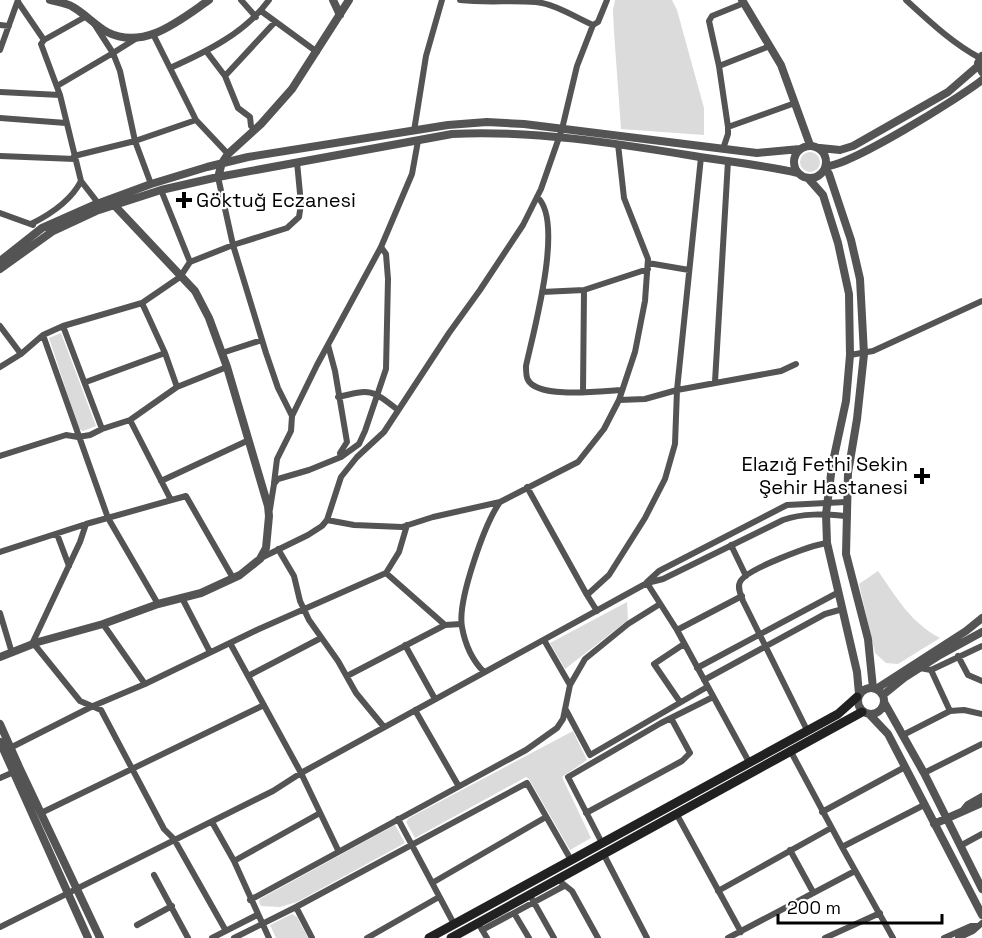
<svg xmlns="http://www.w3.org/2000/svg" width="982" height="938" font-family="'Space Grotesk',sans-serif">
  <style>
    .green { fill: #dbdbdb }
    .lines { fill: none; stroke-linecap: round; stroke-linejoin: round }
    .minor { stroke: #545454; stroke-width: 6 }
    .tertiary { stroke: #545454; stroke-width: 8 }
    .secondary { stroke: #212121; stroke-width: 9 }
    .poi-dot { fill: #000; stroke: #fff; stroke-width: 2 }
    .labels { text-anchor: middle; stroke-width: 4.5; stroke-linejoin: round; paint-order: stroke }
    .poi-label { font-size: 20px; fill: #000; stroke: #fff; text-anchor: start }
  </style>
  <rect width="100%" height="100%" fill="#fff"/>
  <!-- green -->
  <path class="green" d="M615 0H672L677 10 704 108V135L621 129 614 32 613 10Z
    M800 162a10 10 0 1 1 20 0a10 10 0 1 1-20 0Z
    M61 333 96 426 83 431 79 429 49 338Z
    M878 571C897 598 910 622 940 638L898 664 886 663 875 653 859 584Z
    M627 602 628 620 565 669 550 643Z
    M573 731 587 760 562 777 591 838 570 850 529 779 526 777 415 838 406 822 409 818Z
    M395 825 405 843 297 902 280 907 261 906 259 902 260 899Z
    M292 914 297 917 308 938H276L270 925Z"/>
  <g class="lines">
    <!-- minor -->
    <path class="minor" d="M241 0 256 17
      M460 0C485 3 511 0 536 2 555 4 575 17 593 25
      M906 0C929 21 952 43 980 58
      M18 2 44 40
      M261 11 317 52
      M85 17 44 40 41 44 60 95 81 181 98 203
      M0 25 9 26
      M153 34 196 120 228 154
      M137 38 113 53 120 71 135 141 151 184
      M0 50 18 0
      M206 51 225 76 238 108 250 117 251 126 255 130
      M719 66 770 46
      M170 68C206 52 245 33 269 0
      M225 76 275 22
      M57 86 113 53 93 22
      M0 92 60 95
      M0 118 66 123
      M728 127 795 103
      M414 131 426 56 442 0
      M723 149 728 134V127L719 66 709 21 712 16 744 3
      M0 156 75 159
      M74 156 135 141 196 120
      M218 177 233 245 266 353 278 388 292 416 291 431 277 459 274 483
      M161 190 190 262
      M537 197C565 220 533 333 526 366 526 370 526 377 528 380 538 399 602 391 621 390
      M0 213 33 225
      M31 224C51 214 71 201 81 181
      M648 263 689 270
      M542 292 584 290 648 269
      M142 303 165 353 177 387
      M0 326 21 354
      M63 326 102 429
      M43 335 108 518 158 604
      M328 345 335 371 347 442 340 453 341 457
      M222 353 262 340
      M850 355 873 351 982 301
      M0 367 21 354 43 335 63 326 142 303 180 277 190 262 233 245 287 228 299 217 301 204 297 162
      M86 382 165 353
      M715 382 728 161
      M583 392 584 290
      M338 397C371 389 371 389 398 410
      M619 400 645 399 677 390 781 371 796 364
      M292 416 317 365 381 247 412 174 418 141
      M130 420 171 500
      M0 456 66 435 78 437 90 435 102 429 130 420 177 387 227 367
      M161 481 249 440
      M527 487 587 595
      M270 509 274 484 278 479 309 470 341 457 359 444 365 431 386 369 388 279 386 254 381 247
      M327 520 354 525 402 527 433 517 500 502
      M57 534 69 566
      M731 545 746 576
      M278 549 294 576 300 601 309 620 338 661 356 693 384 727
      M0 552 86 524 186 496 233 578
      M261 558 308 535 322 526 327 520 341 477 357 457 384 432 449 333 480 290 523 225 541 189 562 129 577 66 593 25 598 22 607 0
      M386 573 445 625
      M647 582 659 571 787 505 846 502
      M647 583 677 630 749 762
      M182 598 210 652
      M597 611 587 595 609 575 645 518 665 479 675 444 677 390 701 157
      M0 613 12 653
      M103 624 145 684
      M677 630 742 596
      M544 640 570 685
      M230 643 301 773 338 850
      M32 644 80 542 86 524
      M34 644 80 701 101 710 164 829 174 839 226 931
      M405 645 435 699
      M958 656 968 675 982 681
      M697 668 839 592
      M920 668 931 670 982 646
      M931 670 950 711
      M484 672C472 660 465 644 462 627 457 601 485 523 500 502L578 462 604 429 619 400 635 352 645 301 648 259 624 198 618 144
      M248 676 321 638
      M347 676 445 625 461 624
      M704 680 825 614 843 609
      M680 702 654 664 684 644
      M415 710 458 785
      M566 710 590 755 707 687
      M807 730 743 601C741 595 737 588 740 582 746 569 812 545 827 543
      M903 735 950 711 964 710 982 714
      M10 748 93 706 145 684 259 629 386 573 399 552 407 525
      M790 750 842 847 893 938
      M924 773 982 744
      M0 778 16 771
      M822 812 905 767
      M41 813 264 705
      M586 813 682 761 690 753 671 718
      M676 813 741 932
      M398 819 454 924
      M212 822 234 861 269 938
      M602 843 568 777 661 723 713 697
      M960 846 982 834
      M842 847 924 805
      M790 850 813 892
      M603 853 647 938
      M234 861 320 813
      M154 875 188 938
      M432 883 546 817
      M562 883 572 891 598 938
      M718 891 831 828
      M532 899 554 938
      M250 900 526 750 557 728 563 719 570 685 585 659 628 624 660 604
      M296 907 312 938
      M514 913 529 938
      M137 925 172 906
      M0 927 273 791 301 773 647 583 663 579 783 520C803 513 824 514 845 516
      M481 928 487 938
      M482 930 564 886
      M212 938 257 915
      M234 938 296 907 527 783 571 860
      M367 938 439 897
      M728 938 855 871
      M825 938 880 913
      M944 938 971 926H977
      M958 938 973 931 982 923"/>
    <!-- tertiary -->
    <path class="tertiary" d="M50 0C57 2 67 3 73 7 85 14 95 25 107 32 144 51 180 20 209 0
      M333 0 340 15
      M742 0 781 65 810 145
      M982 56 978 63 982 72
      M794 162a16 16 0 1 1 32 0a16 16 0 1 1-32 0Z
      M820 148 840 150 853 146 948 92 978 66
      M826 166C848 167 961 97 982 80
      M825 168 829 174 851 240 860 279 864 354 857 419 848 473 846 554 868 639 873 688
      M218 177 222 163 228 154 261 124 292 89 349 0
      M808 178 823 195 838 243 849 294 850 355 846 401 832 466 826 514 827 543 857 672 859 694
      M0 261 42 228 94 205 151 184 207 167 248 157 448 125 487 122 524 124 757 153 800 149
      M0 269 53 231 96 211 161 190 218 177 452 134C533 130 614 143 694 156 729 162 764 165 798 173
      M0 657 38 642 103 624 158 604 201 593 240 575 260 559 266 548 269 516 268 506 227 367 209 318 195 291 115 206
      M858 701a13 13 0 1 1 26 0a13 13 0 1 1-26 0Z
      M876 689 966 631 982 618
      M883 695 904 678 940 655 982 632
      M884 702 924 773 982 889
      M870 715 888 734 982 915
      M0 724 20 769 100 938
      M0 742 88 938
      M964 810 968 805 982 797
      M934 824 982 803"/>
    <!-- secondary -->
    <path class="secondary" d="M429 938 838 714 857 697
      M451 938 862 712"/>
  </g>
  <!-- markers -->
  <g class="poi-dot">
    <path d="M181 191h6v6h6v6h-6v6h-6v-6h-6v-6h6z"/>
    <path d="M919 467h6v6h6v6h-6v6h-6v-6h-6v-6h6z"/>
  </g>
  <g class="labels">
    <!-- poi labels -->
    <g class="poi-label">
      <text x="196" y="207">Göktuğ Eczanesi</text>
      <text x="908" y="471" text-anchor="end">Elazığ Fethi Sekin<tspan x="908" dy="23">Şehir Hastanesi</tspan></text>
    </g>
  </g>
  <!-- scale -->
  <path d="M778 914v9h164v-9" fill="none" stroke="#000000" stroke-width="3"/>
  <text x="787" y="914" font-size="18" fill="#000000" stroke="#ffffff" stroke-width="4.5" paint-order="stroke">200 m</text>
</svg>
